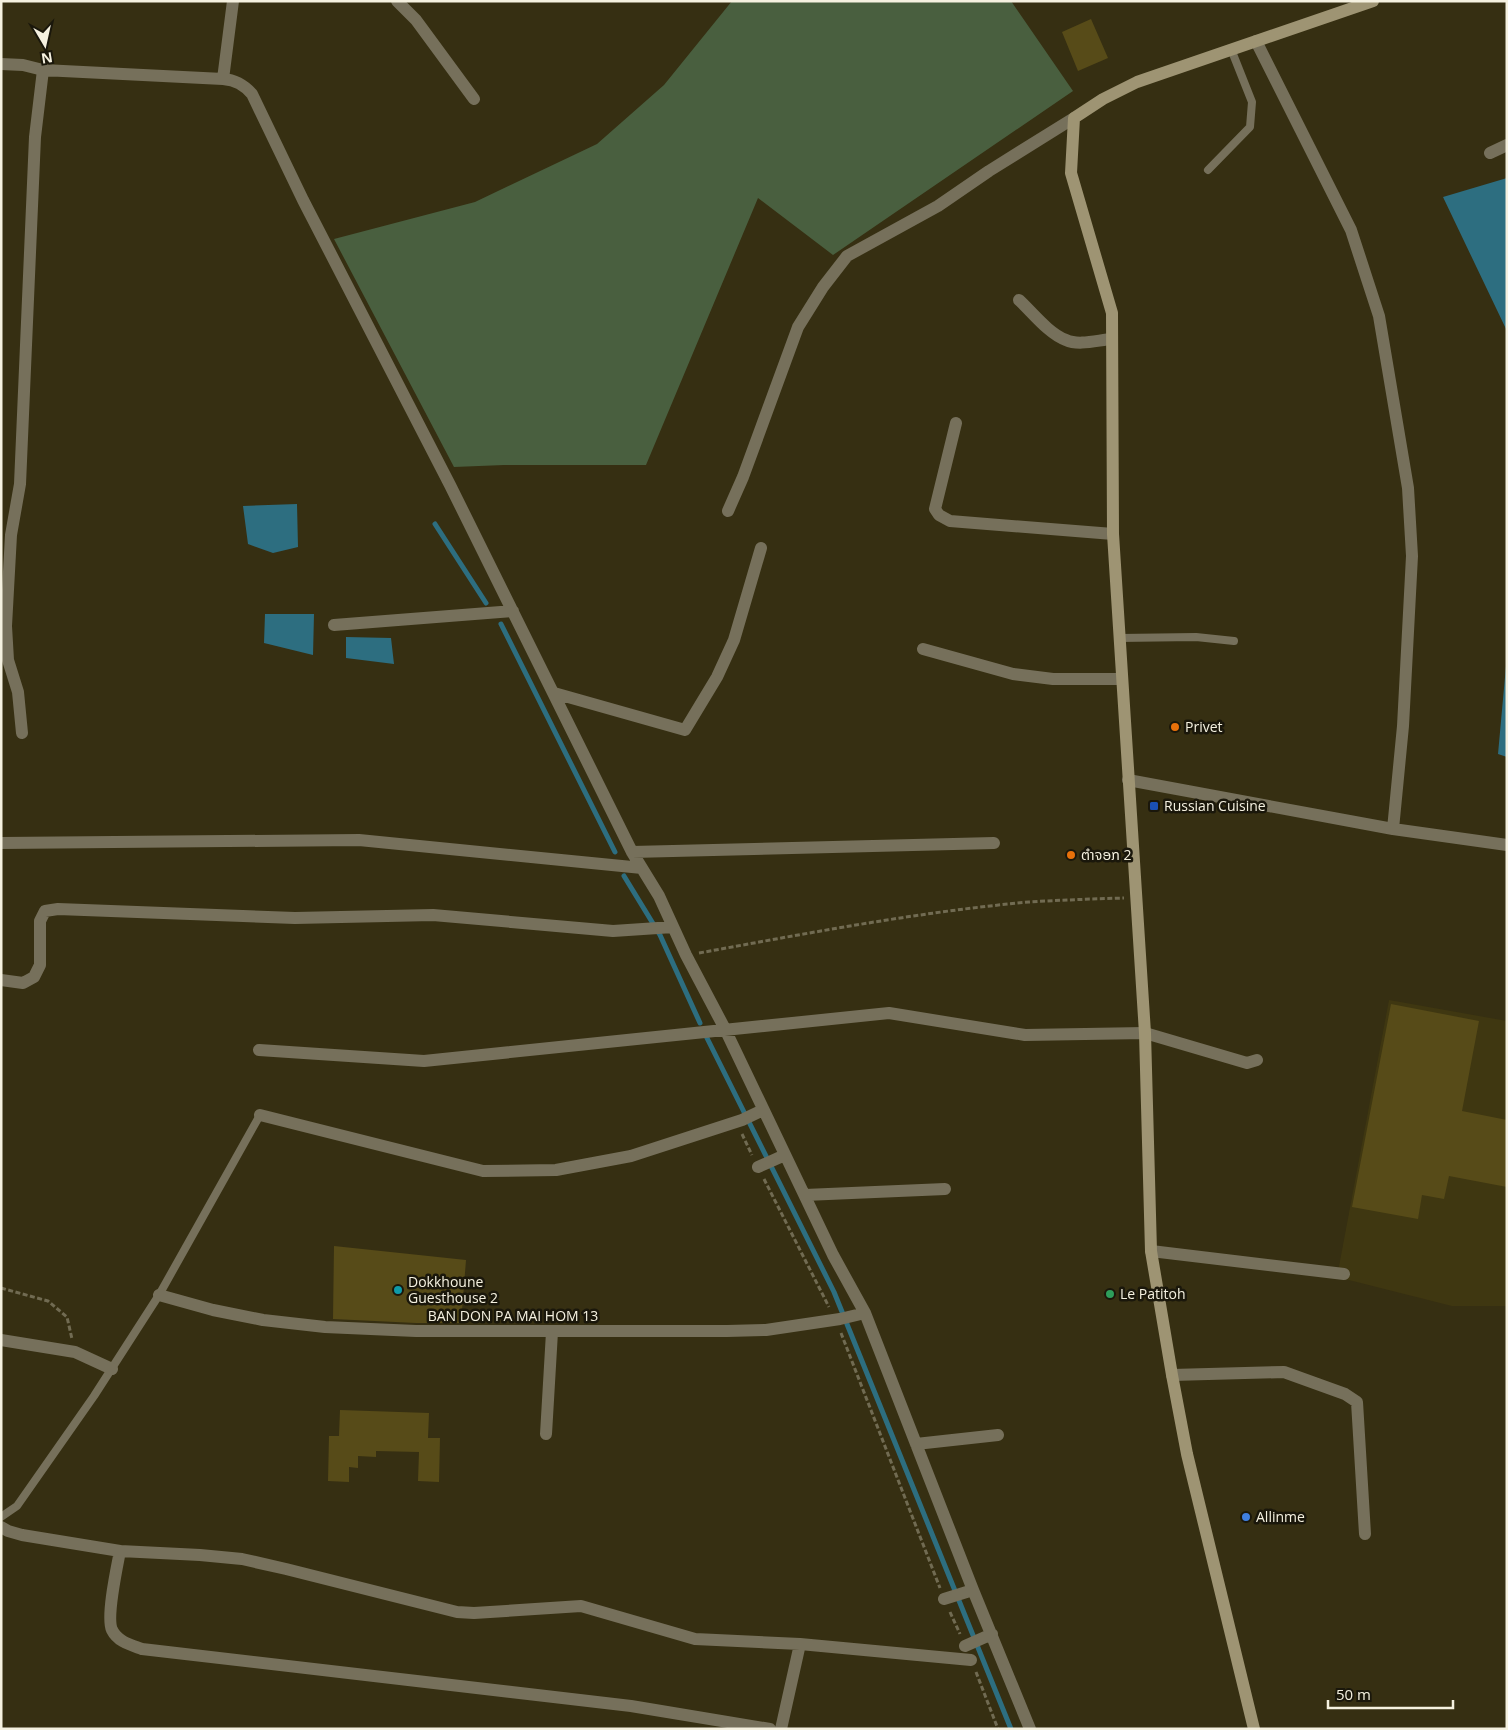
<svg xmlns="http://www.w3.org/2000/svg" width="1508" height="1730" font-family="'Open Sans','Noto Sans Lao',sans-serif">
  <style>
    .built { fill: #3f3711 }
    .green { fill: #495f3f }
    .water { fill: #2d6e80 }
    .lines { fill: none; stroke-linecap: round; stroke-linejoin: round }
    .stream { stroke: #2d6e80; stroke-width: 5 }
    .building { fill: #574b18 }
    .path { stroke: #716b52; stroke-width: 3; stroke-dasharray: 5 2.5; stroke-linecap: butt }
    .lane { stroke: #76705b; stroke-width: 8 }
    .street { stroke: #76705b; stroke-width: 12 }
    .secondary { stroke: #9e9473; stroke-width: 12 }
    .food-dot { fill: #e8710a; stroke: #1a170b; stroke-width: 2 }
    .transit-dot { fill: #1a4fb4; stroke: #1a170b; stroke-width: 2 }
    .culture-dot { fill: #0f9aa8; stroke: #1a170b; stroke-width: 2 }
    .leisure-dot { fill: #2e9e5b; stroke: #1a170b; stroke-width: 2 }
    .shop-dot { fill: #3f7fe0; stroke: #1a170b; stroke-width: 2 }
    .labels { text-anchor: middle; stroke-width: 5; stroke-linejoin: round; paint-order: stroke }
    .poi-label { font-size: 14px; fill: #f5f1e0; stroke: #1a170b; text-anchor: start }
    .street-label { font-size: 14px; fill: #f5f1e0; stroke: #1a170b }
  </style>
  <rect width="100%" height="100%" fill="#362f12"/>
  <!-- built -->
  <path class="built" d="M1389 1000 1507 1021V1306H1452L1337 1277Z"/>
  <!-- green -->
  <path class="green" d="M732 1H1011L1073 91 833 255 758 198 646 465H504L454 467 334 239 475 202 597 144 664 85Z"/>
  <!-- water -->
  <path class="water" d="M1507 178V331L1443 197Z
    M297 504 298 547 273 553 248 544 243 506Z
    M265 614H314L313 655 264 643Z
    M346 637 391 638 394 664 346 658Z
    M1507 655V757L1498 754Z"/>
  <g class="lines">
    <!-- stream -->
    <path class="stream" d="M435 524 486 603
      M501 624 615 852
      M624 876 660 935 700 1023
      M706 1036 834 1292 1011 1729"/>
  </g>
  <!-- building -->
  <path class="building" d="M1091 19 1108 58 1078 71 1062 32Z
    M1391 1004 1479 1021 1462 1111 1507 1120V1187L1449 1176 1444 1199 1422 1195 1418 1219 1352 1207Z
    M334 1246 466 1260 461 1323H416L333 1319Z
    M340 1410 429 1413 428 1438H440L439 1482 418 1481 419 1452 376 1451V1457L358 1456V1468L349 1467V1482L328 1481 329 1436H339Z"/>
  <g class="lines">
    <!-- path -->
    <path class="path" d="M699 953C809 933 918 912 1029 902 1061 900 1092 899 1124 898
      M742 1134 752 1155
      M764 1179 829 1307
      M1 1288 48 1301 67 1317 72 1339
      M841 1333 940 1588
      M950 1612 960 1634
      M976 1672 998 1729"/>
    <!-- lane -->
    <path class="lane" d="M1208 170 1250 127 1252 102 1231 49
      M1119 638 1196 637 1234 641
      M1 1517 17 1506 94 1396 159 1295 260 1115"/>
    <!-- street -->
    <path class="street" d="M233 1 223 79C236 80 244 85 252 94L303 200 450 485 632 852 659 896 686 955 725 1029 833 1255 865 1313 973 1590 1030 1729
      M397 1 416 20 474 99
      M1256 41 1351 230 1379 316 1408 488 1412 556 1403 726 1393 829
      M1 64 23 65 43 70 223 79
      M1490 153 1507 145
      M1019 300C1032 312 1049 334 1066 340 1079 346 1098 340 1112 339
      M956 423 935 509 939 515 950 521 1113 534
      M728 511 743 477 798 327 823 287 847 256 938 206 989 171 1074 118
      M334 625 513 611
      M923 649 1013 674 1053 679H1122
      M554 693 685 730 717 677 734 640 761 548
      M22 733 18 692 8 660 6 626 11 535 20 484 35 137 43 70
      M1128 780 1393 829 1507 845
      M1 843 359 840 642 868
      M632 852 994 843
      M1 980 23 983 34 977 40 965V921L45 911 58 909 295 918 433 915 613 931 673 927
      M259 1050 424 1061 889 1013 1025 1035 1145 1033 1247 1063 1257 1060
      M260 1115 483 1171 556 1170 631 1156 742 1120 763 1110
      M758 1167 785 1155
      M805 1195 945 1189
      M1151 1251 1344 1274
      M159 1295 213 1310 263 1320 325 1327 416 1331H727L766 1330 840 1319 865 1313
      M1 1340 75 1352 112 1369
      M1172 1375 1284 1372 1345 1394 1357 1402 1365 1534
      M546 1434 552 1332
      M916 1444 998 1435
      M1 1527 8 1531 22 1535 120 1551 200 1555 242 1559 286 1569 457 1612 474 1613 581 1606 695 1639 800 1644 971 1660
      M120 1551C117 1567 106 1617 112 1630 118 1642 131 1645 142 1649L631 1706 770 1729
      M944 1599 973 1590
      M965 1646 992 1634
      M781 1729 800 1644"/>
    <!-- secondary -->
    <path class="secondary" d="M1254 1729 1187 1454 1172 1375 1151 1251 1145 1033 1113 534 1112 313 1071 173 1074 118 1103 99 1137 82 1373 1"/>
  </g>
  <!-- markers -->
  <g class="food-dot">
    <circle cx="1175" cy="727" r="5"/>
    <circle cx="1071" cy="855" r="5"/>
  </g>
  <rect class="transit-dot" x="1149" y="801" width="10" height="10" rx="2.5"/>
  <circle class="culture-dot" cx="398" cy="1290" r="5"/>
  <circle class="leisure-dot" cx="1110" cy="1294" r="5"/>
  <circle class="shop-dot" cx="1246" cy="1517" r="5"/>
  <g class="labels">
    <!-- poi labels -->
    <g class="poi-label">
      <text x="1185" y="732">Privet</text>
      <text x="1164" y="811">Russian Cuisine</text>
      <text x="1081" y="860">ຕຳຈອກ 2</text>
      <text x="408" y="1287">Dokkhoune<tspan x="408" dy="16">Guesthouse 2</tspan></text>
      <text x="1120" y="1299">Le Patitoh</text>
      <text x="1256" y="1522">Allinme</text>
    </g>
    <!-- street labels -->
    <g class="street-label">
      <text x="513" y="1321">BAN DON PA MAI HOM 13</text>
    </g>
  </g>
  <!-- border -->
  <rect width="1508" height="1730" fill="none" stroke="#f5f1e0" stroke-width="5"/>
  <!-- north arrow -->
  <g transform="translate(45 45) rotate(171)" stroke="#1a170b" stroke-width="4" paint-order="stroke">
  <path d="M0-4L9 19L0 12L-9 19Z" fill="#f5f1e0"/>
  <text y="-8" font-size="14" font-weight="bold" text-anchor="middle" fill="#f5f1e0">N</text>
  </g>
  <!-- scale -->
  <path d="M1328 1700v8h125v-8" fill="none" stroke="#f5f1e0" stroke-width="2.5"/>
  <text x="1336" y="1700" font-size="15" fill="#f5f1e0" stroke="#1a170b" stroke-width="4" paint-order="stroke">50 m</text>
</svg>
